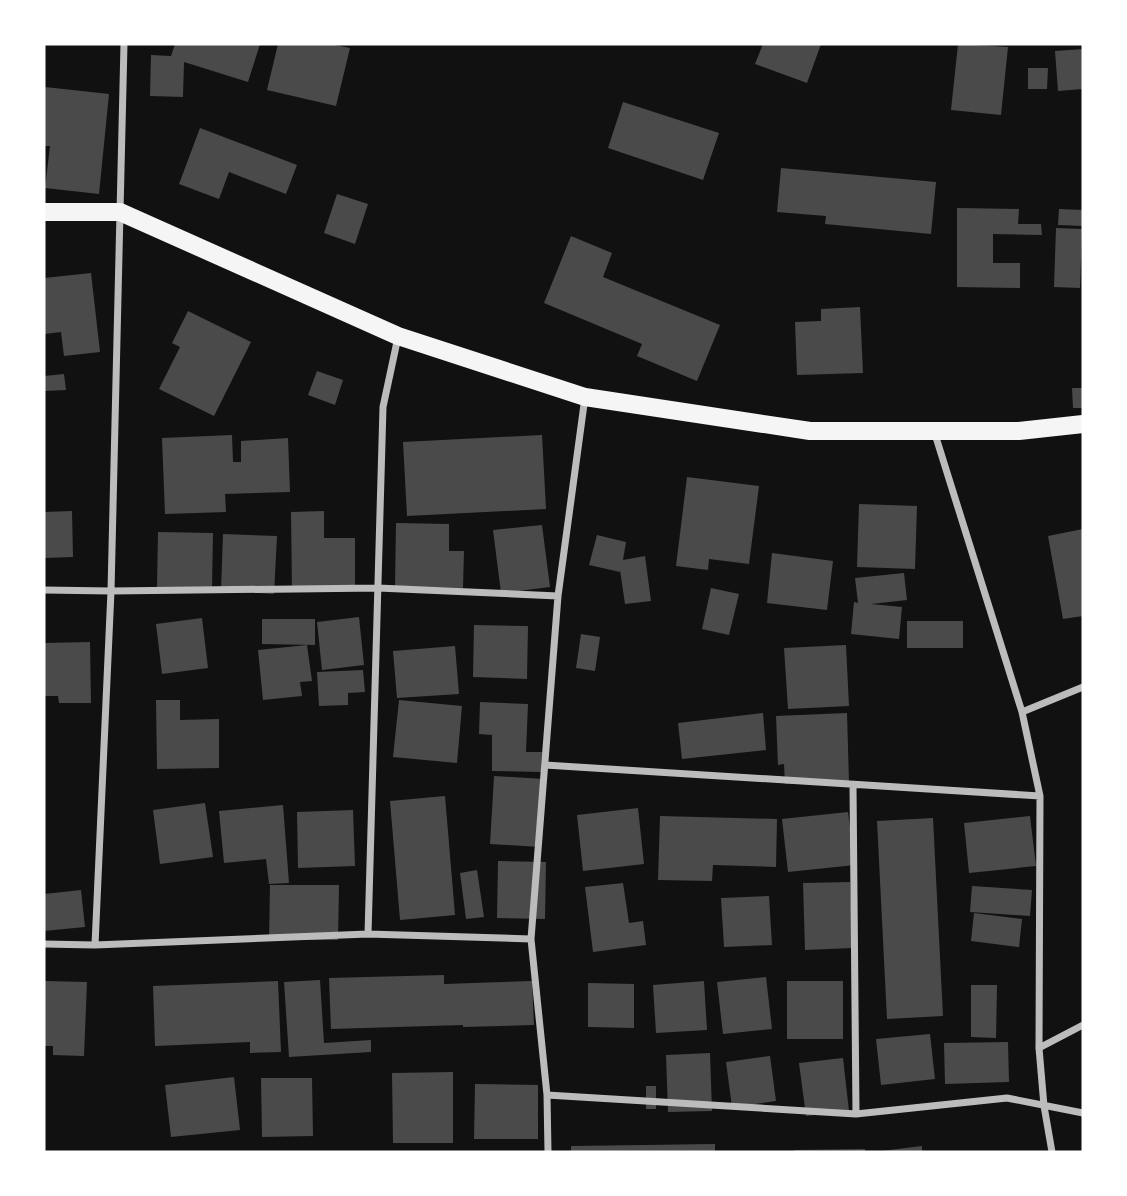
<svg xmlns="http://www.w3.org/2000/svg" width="1127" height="1196" font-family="'Nunito Sans',sans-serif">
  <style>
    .building { fill: #4a4a4a }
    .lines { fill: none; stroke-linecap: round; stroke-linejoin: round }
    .minor { stroke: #bcbcbc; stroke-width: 7 }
    .primary { stroke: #f5f5f5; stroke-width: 18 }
  </style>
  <rect width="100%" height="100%" fill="#111"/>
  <!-- building -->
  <path class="building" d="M175 44H260L248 82 184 62 183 97 150 96 151 55 171 56Z
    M278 44H330L350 48 336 106 267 90Z
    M763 44H821L807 83 755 64Z
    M958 44 1008 47 1001 115 951 110Z
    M1083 49V89L1058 91 1055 51Z
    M1028 68H1048L1047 89H1028Z
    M45 87 109 94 99 194 45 188 50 146H44Z
    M623 102 719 133 703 180 608 148Z
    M200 128 297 165 286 194 229 172 219 199 179 184Z
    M781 168 936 182 931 234 825 224 826 216 777 212Z
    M337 194 368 204 355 244 324 233Z
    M957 208 1019 209 1018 224H1041L1042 235 993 234V263H1020V288L957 287Z
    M1059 209 1083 210V226L1058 225Z
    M1056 228 1082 229 1080 288 1054 287Z
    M571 236 612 253 603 277 720 325 697 381 637 356 642 344 544 303Z
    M91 273 100 352 64 356 61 332 45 334 44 278Z
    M860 307 863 373 797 375 795 322 821 321V309Z
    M188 311 251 342 214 416 159 389 180 347 172 343Z
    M317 371 343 380 335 405 308 395Z
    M64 374 66 390 44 391V376Z
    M1072 388H1083V408H1073Z
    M232 435 233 462H241V441L288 438 290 492 225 494 226 512 165 514 162 438Z
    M542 435 546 509 407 516 403 442Z
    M687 477 759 486 749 564 709 559 708 570 676 566Z
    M859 504 917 506 915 569 857 567Z
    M72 511 73 557 44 558V512Z
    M324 511V538H355V591L292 592 291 512Z
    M396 523 449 524V551H464L463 588 395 587Z
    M542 525 550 587 501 593 493 530Z
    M1083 529V616L1063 619 1048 536Z
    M158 532 213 533 212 588 157 587Z
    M223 534 277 536 274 594 221 591Z
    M597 535 626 542 623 560 645 556 651 601 625 604 620 570V572L589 565Z
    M772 553 833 561 827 610 767 603Z
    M904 573 907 600 871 604 902 607 899 639 851 634 854 602 858 603 855 578Z
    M711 588 739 594 729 635 702 629Z
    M359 617 364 665 322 670 317 622Z
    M202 618 208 668 162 674 156 624Z
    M262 619H315V645L262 644Z
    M907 621H963V648H907Z
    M474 625 528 626 527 679 473 677Z
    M581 634 600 637 595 671 576 668Z
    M90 642 91 703H59L58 696H44V643Z
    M307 645 312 681 300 682 302 696 263 700 258 650Z
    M846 645 849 706 788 709 784 648Z
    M455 646 459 694 397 698 393 651Z
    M363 670 365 692 348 693V705L319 706 317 672Z
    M156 700H180V720L219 719V768L157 769Z
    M399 700 462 706 457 763 393 757Z
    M480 702 528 704 526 752H542L541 772 492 771V735L479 734Z
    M763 713 766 750 682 759 678 723Z
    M847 713 849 782 785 784 784 764 778 765 776 716Z
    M494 776 544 779 540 847 490 844Z
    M445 796 455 915 400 920 390 801Z
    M205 803 213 857 160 864 153 810Z
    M283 805 289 883 269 884 266 859 224 863 219 811Z
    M638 808 644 864 583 871 577 815Z
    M353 810 355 866 298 868 297 812Z
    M848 812 855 865 788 872 782 819Z
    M660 816 777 819 776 867 713 865 712 881 658 880Z
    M1030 816 1036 866 969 873 964 823Z
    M933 818 943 1016 887 1019 877 821Z
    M498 861 546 862 545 919 497 918Z
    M477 870 484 917 466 919 460 873Z
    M850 882 853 948 805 950 803 883Z
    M623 883 629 923 643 921 646 945 593 952 585 887Z
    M270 885H339L338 940H269Z
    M972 886 1032 890 1030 916 970 912Z
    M81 890 85 927 44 931V894Z
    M769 896 772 945 724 947 721 898Z
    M974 913 1022 919 1019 947 971 941Z
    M444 975V984L532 981 534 1025 463 1027V1025L331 1029 329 978Z
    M766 977 772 1029 723 1034 717 982Z
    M320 980 324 1043 371 1040V1052L289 1057 284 982Z
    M44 981 87 982 84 1056 53 1055V1046H44Z
    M278 981 281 1052 250 1053V1042L155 1046 153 986Z
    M704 981 707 1030 656 1033 653 985Z
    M787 981H843V1039H787Z
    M588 983 634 984V1028L588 1027Z
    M971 985H997L996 1038 971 1037Z
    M930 1034 935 1079 881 1085 876 1039Z
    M1008 1042 1009 1082 945 1084 944 1043Z
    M710 1053 712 1111 668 1112 666 1055Z
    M770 1056 776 1101 732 1107 726 1062Z
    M843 1058 849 1111 806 1116 799 1063Z
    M453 1072V1143H393L392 1073Z
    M234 1077 240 1130 171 1137 165 1085Z
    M261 1078H312L313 1136 262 1137Z
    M475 1084 538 1085V1139H474Z
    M646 1086H656V1109H646Z
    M715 1144V1152H571V1146Z
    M922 1146V1152H881V1151Z
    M865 1149V1152H794V1150Z"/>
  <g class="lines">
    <!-- minor -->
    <path class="minor" d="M934 431 1022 712 1040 796 1039 1048 1044 1106 1052 1152
      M44 590 111 591 378 588 558 596
      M1022 712 1083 687
      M545 765 1040 796
      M853 785 856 1114
      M368 934 383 407 398 337
      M44 944 95 945 368 934 531 939
      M95 945 111 591 124 44
      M1039 1048 1083 1025
      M547 1095 856 1114 1007 1098 1083 1113
      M548 1152 547 1095 531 939 558 596 585 397"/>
    <!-- primary -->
    <path class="primary" d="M44 212H120L398 336 585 397 810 431H1019L1083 424"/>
  </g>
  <!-- border -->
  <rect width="1127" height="1196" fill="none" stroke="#ffffff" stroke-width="91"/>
</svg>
